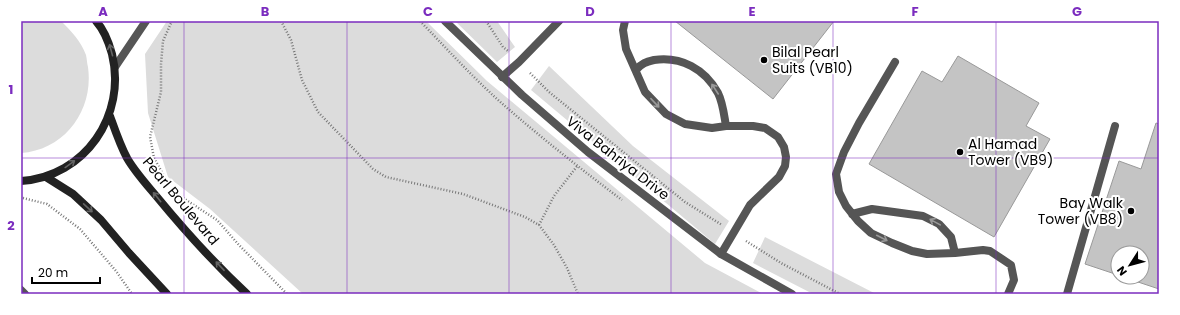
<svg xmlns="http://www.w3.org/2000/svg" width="1180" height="315" font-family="Poppins,sans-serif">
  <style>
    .green { fill: #dcdcdc }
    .building { fill: #c4c4c4; stroke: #999 }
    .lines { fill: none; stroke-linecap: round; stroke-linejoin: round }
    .path { stroke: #777; stroke-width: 2.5; stroke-dasharray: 1 2; stroke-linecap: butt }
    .service { stroke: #555; stroke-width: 8 }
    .minor { stroke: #555; stroke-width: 8 }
    .secondary { stroke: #222; stroke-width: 8 }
    .oneway { stroke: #646464 }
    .oneway2 { stroke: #999 }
    .grid { fill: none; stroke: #7b2cbf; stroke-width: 1; stroke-opacity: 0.55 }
    .poi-dot { fill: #000; stroke: #fff; stroke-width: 1.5 }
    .labels { text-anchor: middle; stroke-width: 4; stroke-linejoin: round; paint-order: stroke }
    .poi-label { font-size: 14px; fill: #000; stroke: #fff; text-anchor: start }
    .street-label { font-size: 14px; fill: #000; stroke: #fff }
    .neatline { fill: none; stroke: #7b2cbf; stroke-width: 1.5 }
    .grid-label { font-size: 13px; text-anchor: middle; font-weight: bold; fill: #7b2cbf }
  </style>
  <rect width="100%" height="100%" fill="#fff"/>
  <!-- green -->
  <path class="green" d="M21 21H61C71 31 81 41 86 55 87 59 87 64 88 67 94 110 65 150 21 153Z
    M167 21H426L487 81 705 263 763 294H303L210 209 168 177 148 113 145 54Z
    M455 21H497L515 47 497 62Z
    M549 66 633 146 729 221 715 244 531 90Z
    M765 237 876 294H813L753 263Z"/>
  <!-- building -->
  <path class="building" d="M675 21H834L773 99Z
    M958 56 1039 103 1026 126 1050 139 994 237 869 164 922 71 942 82Z
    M1156 123 1159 124V289L1123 277H1142V253H1118V275L1085 264 1119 161 1141 169Z"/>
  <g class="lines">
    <!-- path -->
    <path class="path" d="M281 21 291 40 302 80 318 112 373 169 386 177 463 194 525 217 539 225 554 245 567 268 578 294
      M420 21C448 50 475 80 506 107 543 139 582 170 622 200
      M486 21 503 47 508 51
      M530 73 549 92 685 202 722 225
      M169 185 154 158 150 137 161 92V64L163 41 172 21
      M172 188 180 196 217 220 239 245 287 294
      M23 198 47 204 80 229 116 271 132 294
      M539 225 554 196 578 165
      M746 241 781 263 840 294"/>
    <!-- service -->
    <path class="service" d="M625 21 623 30 626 49 645 92 666 114 685 124 712 128 726 126H753L765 128 778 137 784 147 786 157 785 166 779 177 750 205 721 254
      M895 62 859 123 844 152 836 174 839 192 846 206 858 221 871 233 892 243 912 251 927 254 955 253 983 250 990 251 1011 265 1014 280 1008 294
      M636 70C642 63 646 62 654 60 681 56 705 69 718 93 723 103 724 115 726 126
      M502 77 519 62 559 21
      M852 214 872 209 923 216 939 224 951 237 955 253
      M21 290 25 294
      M1067 294 1115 126"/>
    <!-- minor -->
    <path class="minor" d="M445 21 522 95 588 152 721 254 792 294
      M115 67 146 21"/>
    <!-- secondary -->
    <path class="secondary" d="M110 116C115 130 120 145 127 158 135 172 147 185 157 197 185 231 215 264 247 294
      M46 177 73 194 101 220 129 253 167 294
      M21 181C85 177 127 115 112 54 109 43 104 30 96 21"/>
  </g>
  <!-- one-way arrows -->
  <defs><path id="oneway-shaft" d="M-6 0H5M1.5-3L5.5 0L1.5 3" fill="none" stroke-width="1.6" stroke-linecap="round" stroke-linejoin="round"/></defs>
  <g class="oneway">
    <use href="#oneway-shaft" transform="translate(111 50) rotate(-105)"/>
    <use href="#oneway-shaft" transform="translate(70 164) rotate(-36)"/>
    <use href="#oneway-shaft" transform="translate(157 197) rotate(-129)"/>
    <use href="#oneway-shaft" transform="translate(88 208) rotate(43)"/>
    <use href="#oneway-shaft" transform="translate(220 266) rotate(-133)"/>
  </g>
  <g class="oneway2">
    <use href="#oneway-shaft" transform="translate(715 89) rotate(-123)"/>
    <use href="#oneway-shaft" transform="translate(655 103) rotate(47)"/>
    <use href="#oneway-shaft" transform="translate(935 222) rotate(-151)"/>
    <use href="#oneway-shaft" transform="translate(882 238) rotate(27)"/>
  </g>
  <!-- grid -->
  <path class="grid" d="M184 21V294M347 21V294M509 21V294M671 21V294M833 21V294M996 21V294M21 158H1159"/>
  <!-- markers -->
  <g class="poi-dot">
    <circle cx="764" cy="60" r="4"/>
    <circle cx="960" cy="152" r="4"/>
    <circle cx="1131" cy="211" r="4"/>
  </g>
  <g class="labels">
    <!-- poi labels -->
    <g class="poi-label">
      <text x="772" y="57">Bilal Pearl<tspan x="772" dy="16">Suits (VB10)</tspan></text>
      <text x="968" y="149">Al Hamad<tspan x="968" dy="16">Tower (VB9)</tspan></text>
      <text x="1123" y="208" text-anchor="end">Bay Walk<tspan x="1123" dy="16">Tower (VB8)</tspan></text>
    </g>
    <!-- street labels -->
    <g class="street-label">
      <text transform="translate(618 158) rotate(38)" y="5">Viva Bahriya Drive</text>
      <text transform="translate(181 201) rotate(50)" y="5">Pearl Boulevard</text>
    </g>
  </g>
  <!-- border -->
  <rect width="1180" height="315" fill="none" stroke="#ffffff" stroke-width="44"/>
  <!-- north arrow -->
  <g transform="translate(1130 265) rotate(234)"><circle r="19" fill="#ffffff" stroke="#999999"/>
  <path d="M0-3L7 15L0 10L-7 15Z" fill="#000000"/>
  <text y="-6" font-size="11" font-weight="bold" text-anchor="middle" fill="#000000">N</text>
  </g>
  <!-- scale -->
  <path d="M32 277v6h68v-6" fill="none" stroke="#000000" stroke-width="2"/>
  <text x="38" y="277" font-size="12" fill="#000000" stroke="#ffffff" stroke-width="3" paint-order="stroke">20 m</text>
  <rect x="22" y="22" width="1136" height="271" class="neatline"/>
  <g class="grid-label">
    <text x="103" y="16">A</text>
    <text x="265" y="16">B</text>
    <text x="428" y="16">C</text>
    <text x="590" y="16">D</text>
    <text x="752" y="16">E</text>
    <text x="915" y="16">F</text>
    <text x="1077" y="16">G</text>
    <text x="11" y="94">1</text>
    <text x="11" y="230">2</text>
  </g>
</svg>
